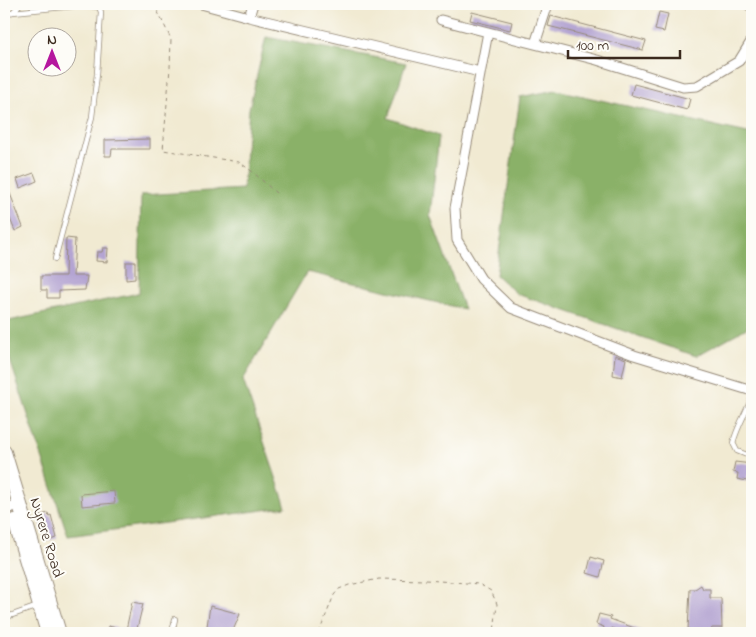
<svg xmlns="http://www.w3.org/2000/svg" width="756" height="637" font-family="'Indie Flower',sans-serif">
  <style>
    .forest { fill: #8ab167; stroke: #626e42 }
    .building { fill: #b4a4d2 }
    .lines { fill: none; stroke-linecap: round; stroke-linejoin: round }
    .service-casing { stroke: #968a78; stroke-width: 6 }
    .minor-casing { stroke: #968a78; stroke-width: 11 }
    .primary-casing { stroke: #968a78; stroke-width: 16 }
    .path { stroke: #968a78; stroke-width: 1; stroke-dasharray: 4 4; stroke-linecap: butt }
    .service { stroke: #fff; stroke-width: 4.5 }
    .minor { stroke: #fff; stroke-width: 9 }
    .primary { stroke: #fff; stroke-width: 14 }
    .labels { text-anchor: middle; stroke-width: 4; stroke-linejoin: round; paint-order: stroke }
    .street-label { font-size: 16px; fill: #3b2a1e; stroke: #fdfcf7 }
  </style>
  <rect width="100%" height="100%" fill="#fdfcf7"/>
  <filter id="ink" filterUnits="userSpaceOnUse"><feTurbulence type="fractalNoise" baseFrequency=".02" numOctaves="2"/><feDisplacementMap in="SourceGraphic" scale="10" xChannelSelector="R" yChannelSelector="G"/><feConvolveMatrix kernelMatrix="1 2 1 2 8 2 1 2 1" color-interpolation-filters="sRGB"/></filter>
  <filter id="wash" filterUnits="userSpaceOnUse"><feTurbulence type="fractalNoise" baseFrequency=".0096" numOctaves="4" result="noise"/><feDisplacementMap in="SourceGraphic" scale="20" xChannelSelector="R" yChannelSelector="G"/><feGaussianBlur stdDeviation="1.12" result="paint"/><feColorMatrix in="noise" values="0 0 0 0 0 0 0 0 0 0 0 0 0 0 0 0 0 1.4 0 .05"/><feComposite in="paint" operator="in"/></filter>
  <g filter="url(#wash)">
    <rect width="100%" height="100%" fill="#f1ead2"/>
    <!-- forest -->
    <path class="forest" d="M266 37 406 63 388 118 439 136 430 215 464 309 307 272 243 380 286 507 68 536 4 342V322L139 293 141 195 243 189 249 109Z
      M556 90 752 134V325L696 356 517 294 496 275 520 97Z"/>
    <g id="blocks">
      <!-- building -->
      <path class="building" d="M472 12 512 22 510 30 470 20Z
        M659 12 668 14 664 32 655 30Z
        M551 16 646 41 643 50 548 26Z
        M634 84 690 99 687 110 631 95Z
        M150 139V149H112L111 156H105V140Z
        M34 173 37 181 20 188 17 179Z
        M9 191 23 227 15 231 4 204V193Z
        M66 238 75 239 73 276H87L85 290 59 291V298H47V290H41V276H65Z
        M103 248H108L107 262 96 261 97 252H102Z
        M126 262H135V279L126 280Z
        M615 355 626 359 622 377 613 375Z
        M735 462 752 464V476L748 475 747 481 737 479 738 473 733 472Z
        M114 491 115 503 82 506 81 494Z
        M48 513 49 516 51 515 57 538 46 541 38 516Z
        M591 557 604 561 600 577 587 573Z
        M701 585 703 589H710V598H721L722 628H712L710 633H693L688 630 690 589H695Z
        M132 602 143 604 136 633H107L108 626 126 630Z
        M210 606 240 614 232 633H206Z
        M599 614 611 617 610 619 648 633H626L612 628 610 633H602L604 627 596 624Z"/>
    </g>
  </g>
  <g filter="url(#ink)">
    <use href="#blocks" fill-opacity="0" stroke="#968a78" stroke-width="1"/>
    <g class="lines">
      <defs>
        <path id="service" d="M13 12 84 5 99 7 101 12 97 74 92 117 55 259
          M4 14 13 12 20 4
          M752 397C746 413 737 427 733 443L737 451 752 457
          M4 618 38 606
          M172 633 175 619"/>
        <path id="minor" d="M201 4 249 17 480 72
          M747 4 752 7
          M249 17 253 4
          M441 20 597 60 683 87 697 86 739 61 752 40
          M488 32 455 208 457 240 481 279 511 308 634 355 752 391
          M535 44 548 4
          M4 511 19 504"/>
        <path id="primary" d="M4 452 59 633
          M15 521 48 633"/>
      </defs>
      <!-- service casing -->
      <use href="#service" class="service-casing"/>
      <!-- minor casing -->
      <use href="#minor" class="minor-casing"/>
      <!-- primary casing -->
      <use href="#primary" class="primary-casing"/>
      <!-- path -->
      <path class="path" d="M154 4 171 39 170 68 163 150 239 162 253 172 276 193
        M319 633 334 595 339 589 349 585 379 579 426 580 479 584 491 591 497 604 494 633"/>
      <!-- service -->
      <use href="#service" class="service"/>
      <!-- minor -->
      <use href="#minor" class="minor"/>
      <!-- primary -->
      <use href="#primary" class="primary"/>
    </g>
  </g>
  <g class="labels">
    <!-- street labels -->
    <g class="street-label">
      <text transform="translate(48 537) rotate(73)" y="6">Nyrere Road</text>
    </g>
  </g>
  <!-- margin -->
  <rect width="756" height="637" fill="none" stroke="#fdfcf7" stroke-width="20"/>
  <!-- north arrow -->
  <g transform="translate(52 52)"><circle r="24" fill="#fdfcf7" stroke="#afa8a0"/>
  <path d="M0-4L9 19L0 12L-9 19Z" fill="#b5179e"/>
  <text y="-8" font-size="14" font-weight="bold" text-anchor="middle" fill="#3b2a1e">N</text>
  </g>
  <!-- scale -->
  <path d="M568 50v8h112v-8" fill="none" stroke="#3b2a1e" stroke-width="2.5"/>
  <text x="576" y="50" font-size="15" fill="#3b2a1e" stroke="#fdfcf7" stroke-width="4" paint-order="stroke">100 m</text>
</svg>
